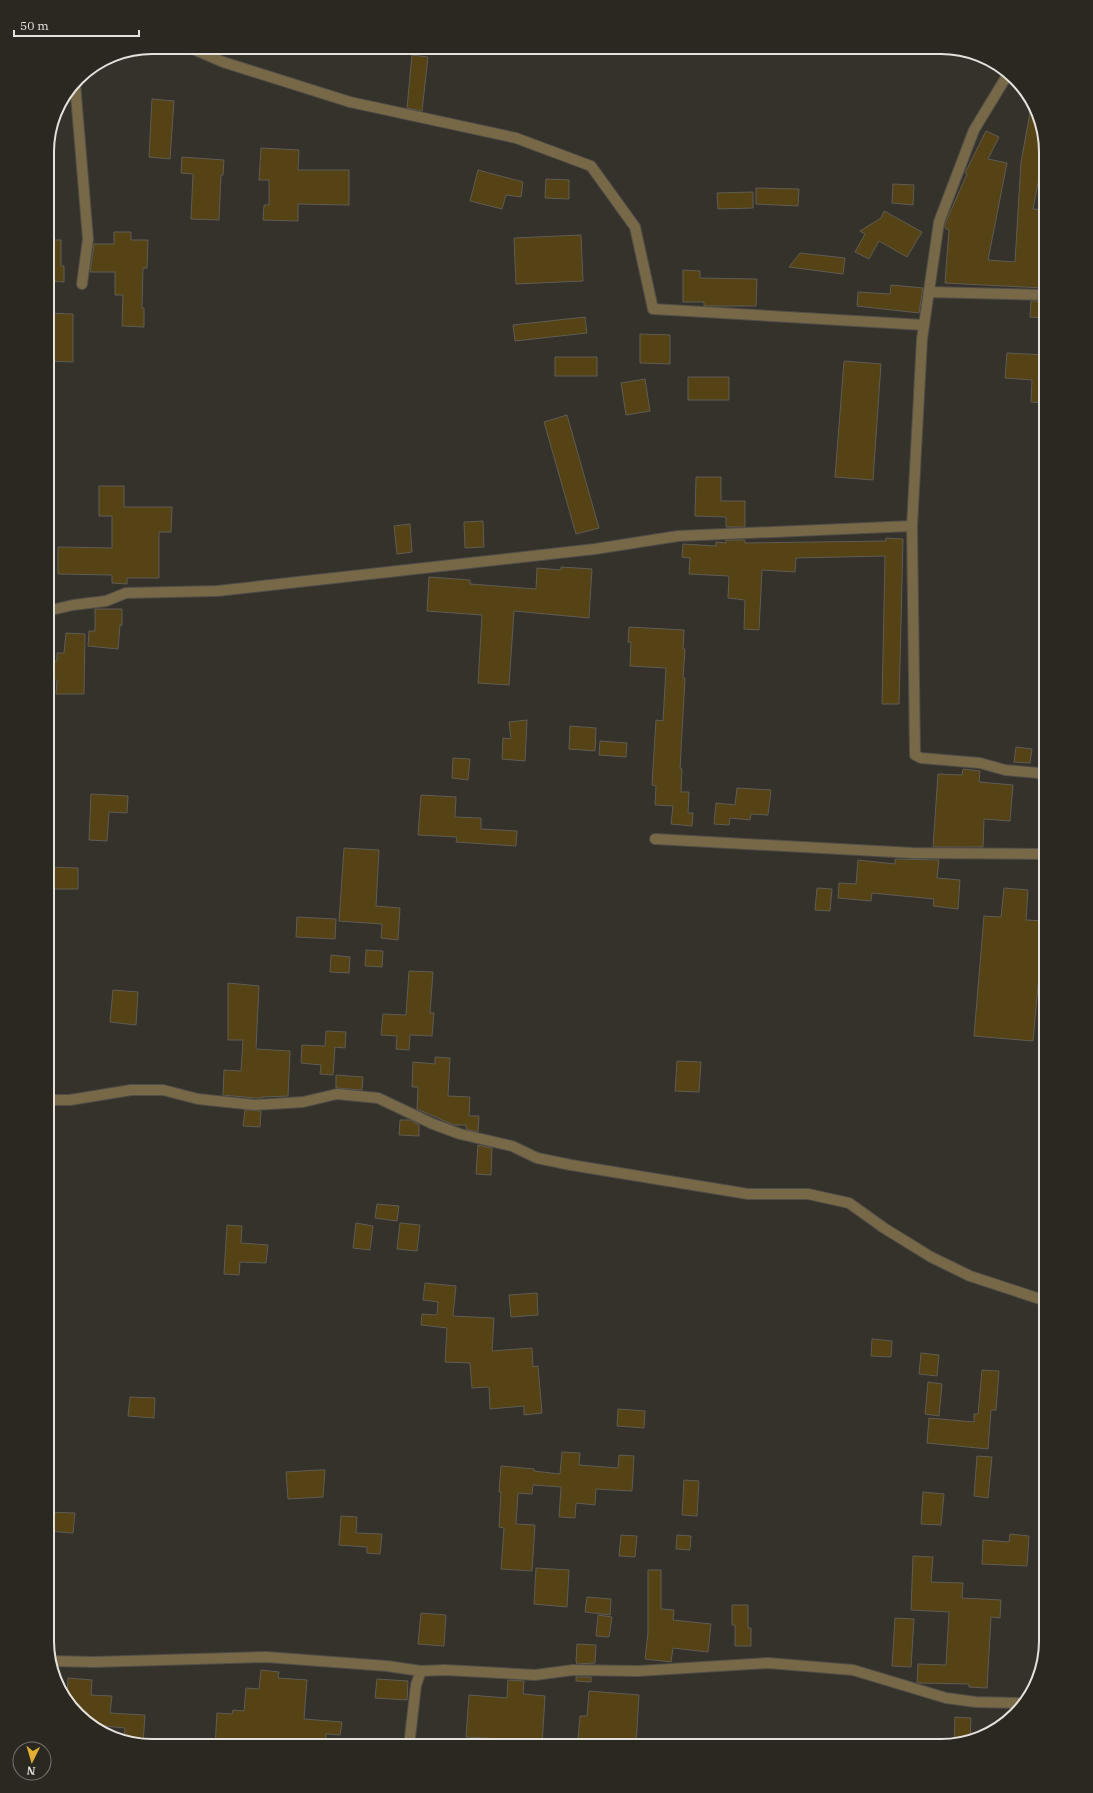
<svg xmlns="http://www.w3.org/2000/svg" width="1093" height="1793" font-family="'IBM Plex Serif',serif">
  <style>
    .building { fill: #554215; stroke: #5f5c54 }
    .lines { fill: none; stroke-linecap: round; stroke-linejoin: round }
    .street-casing { stroke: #514e48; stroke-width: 12 }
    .street { stroke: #776848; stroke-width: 10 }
    .rim { fill: none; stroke: #e5e2de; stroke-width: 2 }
  </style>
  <rect width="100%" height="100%" fill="#35322b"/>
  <!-- building -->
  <path class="building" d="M412 55 428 57 422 111 407 108Z
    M152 99 174 101 170 159 149 157Z
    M1032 102 1035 106 1045 147 1033 209 1046 210V252L1042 288 945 283 949 230 945 228V224L967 174 965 173 986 131 999 137 988 159 1007 163 988 260 1015 262 1021 162Z
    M261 148 299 150 298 170H349V205L298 204V221L263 220 264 205H269V180H259Z
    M182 157 224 160 223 175H221L219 220 191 219 193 174 181 173Z
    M478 170 523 182 521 197 506 195 502 209 470 201Z
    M546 179 569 180V199L545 198Z
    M893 184 914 185 913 205 892 203Z
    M756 188 799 189 798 206 756 204Z
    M753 192V208L718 209 717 193Z
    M884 211 922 232 907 257 879 241 869 259 855 252 865 234 860 231 881 218Z
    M114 232H131V240H148L147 268H143L142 308H144V327L122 326 123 295H115V272H90L94 244H114Z
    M581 235 583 281 516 284 514 238Z
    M47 240H61V266H64V282L47 281Z
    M800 253 845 258 843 274 789 267Z
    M683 270 700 271V278L757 279 756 306H704V302H683Z
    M891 285 923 288 919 313 857 306 858 292 890 294Z
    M1031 301H1046V318L1030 317Z
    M47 313 73 314V362L47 361Z
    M585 317 587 333 515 341 513 325Z
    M640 334 670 335V364L640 363Z
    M1007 353 1046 355V403L1031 402 1032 380 1005 378Z
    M555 357H597V376H555Z
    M844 361 881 364 873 480 835 477Z
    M688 377H729V400H688Z
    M645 379 650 411 626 415 621 383Z
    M567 415 599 528 576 534 544 422Z
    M696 477H721V501H745V527H726V517L695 516Z
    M99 486H124V507H172L171 532H159V578H127V584L112 583V575L58 574V547L112 548V516H99Z
    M483 521 484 547 465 548 464 522Z
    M410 524 412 552 397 554 394 526Z
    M886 538 903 539 899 704H882L885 556 796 558 795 572 762 570 759 630 744 629 745 600 728 598 729 576 689 574 690 558 682 557 683 544 716 546V542L726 543V540H745V543L886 541Z
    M561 567 592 569 589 618 514 611 509 685 478 683 482 615 427 611 429 577 470 580V584L536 589 537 568 561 570Z
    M95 609H122V625H120L118 649 88 646 89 631H95Z
    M629 627 684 630 683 649H685L683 678H685L680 769H682L681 792H689L688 813H693L692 826 671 824 673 806 655 805 656 786 652 785 656 720 663 721 666 668 630 666 631 642H628Z
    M66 633 85 634 84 694H56L57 680 47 679V660L57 661V653H64Z
    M527 720 525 761 502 759 503 738 511 739 509 722Z
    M570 726 596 728 595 751 569 749Z
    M600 741 627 743 626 757 599 755Z
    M1016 747 1032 749 1030 763 1014 762Z
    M453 758 470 759 468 780 452 778Z
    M963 769 980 771 979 782 1013 785 1010 821 984 819 983 847H933L938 774 962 775Z
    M737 788 771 790 768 815 751 814 750 820 730 818 729 825 714 824 716 803 735 805Z
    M91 794 128 796 127 813 109 812 107 841 89 840Z
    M421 795 456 797 455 817 481 818V829L517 831 516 846 456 842 457 837 418 835Z
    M344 848 379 850 376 906 400 908 398 940 381 938 382 924 339 921Z
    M895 859 939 860 937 878 960 880 958 909 933 906 934 899 872 893 871 901 838 898 839 883 856 884 858 860 895 864Z
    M47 867 78 868V889H47Z
    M817 888 832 889 830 911 815 910Z
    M1004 888 1028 890 1026 920 1046 921V941H1042L1033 1041 974 1036 984 916 1001 917Z
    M297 917 336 919 335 939 296 937Z
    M366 950 383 951 382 967 365 966Z
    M331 955 350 957 349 973 330 972Z
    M409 971 433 972 430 1013H434L432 1036 410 1035 409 1050 396 1049 397 1036 381 1035 383 1014 406 1015Z
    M228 983 259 986 256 1049 290 1051 288 1096 262 1097V1098H255L223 1095 224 1070 241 1071 243 1040H228Z
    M113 990 138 992 136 1025 110 1022Z
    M326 1031 346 1032 345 1048 335 1047 333 1075 320 1074 321 1065 301 1063 302 1045 325 1046Z
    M435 1057 450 1058 448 1096 470 1097 469 1116H479L478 1132 466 1129V1125H454L417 1109 418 1087H412L413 1062 435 1064Z
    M677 1061 701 1062 699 1092 675 1091Z
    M336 1075 363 1077 362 1090 336 1088Z
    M245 1110 261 1111 260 1127 243 1126Z
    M400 1120H410L419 1125V1136L399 1135Z
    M478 1145 492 1148 491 1175 476 1174Z
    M377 1204 399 1206 397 1221 375 1218Z
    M356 1223 373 1226 370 1250 353 1248Z
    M400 1223 420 1225 417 1251 397 1249Z
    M227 1225 242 1226 241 1243 268 1245 266 1263 240 1262 239 1275 224 1274Z
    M425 1283 456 1286 453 1316 494 1318 492 1351 532 1348 533 1367 538 1366 542 1413 524 1415V1406L490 1409 489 1387 472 1388 470 1363 445 1362 447 1328 421 1325 422 1314 437 1315 438 1302 423 1300Z
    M537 1293 538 1315 511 1317 509 1295Z
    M872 1339 892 1341 891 1357 871 1356Z
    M921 1353 939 1355 937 1376 919 1374Z
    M982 1370 999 1371 996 1410H991L988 1449 927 1443 929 1418 974 1422V1414H978Z
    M928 1382 942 1384 939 1416 925 1414Z
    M130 1397 155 1398 154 1418 128 1416Z
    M618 1409 645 1411 644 1428 617 1426Z
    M562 1452 580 1453 579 1465 618 1468 619 1455 634 1456 632 1491 596 1489 595 1505 576 1503 575 1518 559 1517 561 1487 533 1485 532 1494 518 1493 516 1524 535 1525 532 1571 501 1569 504 1528 499 1527 501 1492H499L501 1466 534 1469V1471L560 1474Z
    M977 1456 992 1457 988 1498 974 1496Z
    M318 1470H325L323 1497 288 1499 286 1472Z
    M684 1480 699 1481 697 1516 682 1515Z
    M923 1492 944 1494 941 1525 921 1524Z
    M47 1512 75 1513 73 1533 47 1531Z
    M341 1516 357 1517 356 1533 382 1534 380 1554 367 1553V1547L339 1545Z
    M1010 1534 1029 1536 1027 1566 982 1564 983 1540 1009 1542Z
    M621 1535 637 1536 635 1557 619 1556Z
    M677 1535 691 1536 690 1550 676 1549Z
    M913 1556 933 1557 931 1582 963 1583 962 1598 1001 1600 1000 1618 991 1617 987 1688 969 1687V1684L917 1683 918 1664 946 1665 949 1612 911 1610Z
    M536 1568 569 1570 567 1607 534 1604Z
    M648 1570H661V1609L674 1610 673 1620 711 1624 708 1652 673 1648 671 1662 645 1659 648 1633Z
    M587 1597 611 1599 610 1615 585 1612Z
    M732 1605H748V1628H751V1646H735V1625H732Z
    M421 1613 446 1615 444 1646 418 1644Z
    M598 1615 612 1617 609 1637 596 1636Z
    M895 1618 914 1619 911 1667 892 1666Z
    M577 1644 596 1645 595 1663 577 1664 576 1661Z
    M261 1670 279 1672 278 1678 307 1680 304 1719 342 1722 340 1735 326 1734V1746H215L217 1713 232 1714 233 1710 244 1711 246 1688 259 1689Z
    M576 1677H591V1682L576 1681Z
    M68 1678 92 1680 91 1695 112 1696 110 1713 145 1715 143 1743 124 1739 125 1728 94 1725V1720H86L67 1697Z
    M377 1679 408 1681 407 1700 375 1698Z
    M508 1680 524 1681 523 1694 545 1696 542 1746H504V1739L466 1737 469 1695 507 1698Z
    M589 1691 639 1695 636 1746H614V1742L578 1739 580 1716H587Z
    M955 1717 971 1718 970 1739 954 1743Z"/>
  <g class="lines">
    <defs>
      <path id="street" d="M188 47 223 62 350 102 516 138 591 166 635 227 653 309 924 325
        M1008 74 974 130 939 222 922 339 912 526 915 755 921 758 980 763 1005 770 1039 773 1046 779
        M75 83 88 239 82 284
        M929 292 1046 295
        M47 611 73 605 106 601 126 593 217 591 595 549 678 536 912 526
        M655 839 913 853 1046 854
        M47 1100H70L131 1090H163L198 1099 255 1105 303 1102 337 1094 378 1098 433 1124 460 1134 512 1146 537 1158 571 1165 748 1194H808L849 1203 884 1228 931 1257 970 1276 1046 1301
        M52 1661 94 1662 266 1657 387 1666 421 1671 445 1670 535 1675 573 1670 638 1671 768 1663 853 1670 946 1698 976 1702 1021 1703
        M409 1746 416 1685 421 1671"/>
    </defs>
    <!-- street casing -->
    <use href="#street" class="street-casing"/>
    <!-- street -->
    <use href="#street" class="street"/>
  </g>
  <!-- crop -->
  <path d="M0 0H1093V1793H0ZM152 54H941A98 98 0 0 1 1039 152V1641A98 98 0 0 1 941 1739H152A98 98 0 0 1 54 1641V152A98 98 0 0 1 152 54Z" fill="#2b2821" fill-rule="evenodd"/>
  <path class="rim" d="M152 54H941A98 98 0 0 1 1039 152V1641A98 98 0 0 1 941 1739H152A98 98 0 0 1 54 1641V152A98 98 0 0 1 152 54Z"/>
  <!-- north arrow -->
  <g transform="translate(32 1761) rotate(185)"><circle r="19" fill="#2b2821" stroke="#75726d"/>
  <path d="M0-3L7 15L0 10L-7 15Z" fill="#e2af34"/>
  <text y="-6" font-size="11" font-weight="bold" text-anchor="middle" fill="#e5e2de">N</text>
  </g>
  <!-- scale -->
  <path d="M14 30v6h125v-6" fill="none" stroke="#e5e2de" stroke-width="2"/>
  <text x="20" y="30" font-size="12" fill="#e5e2de" stroke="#2b2821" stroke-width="3" paint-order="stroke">50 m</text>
</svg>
